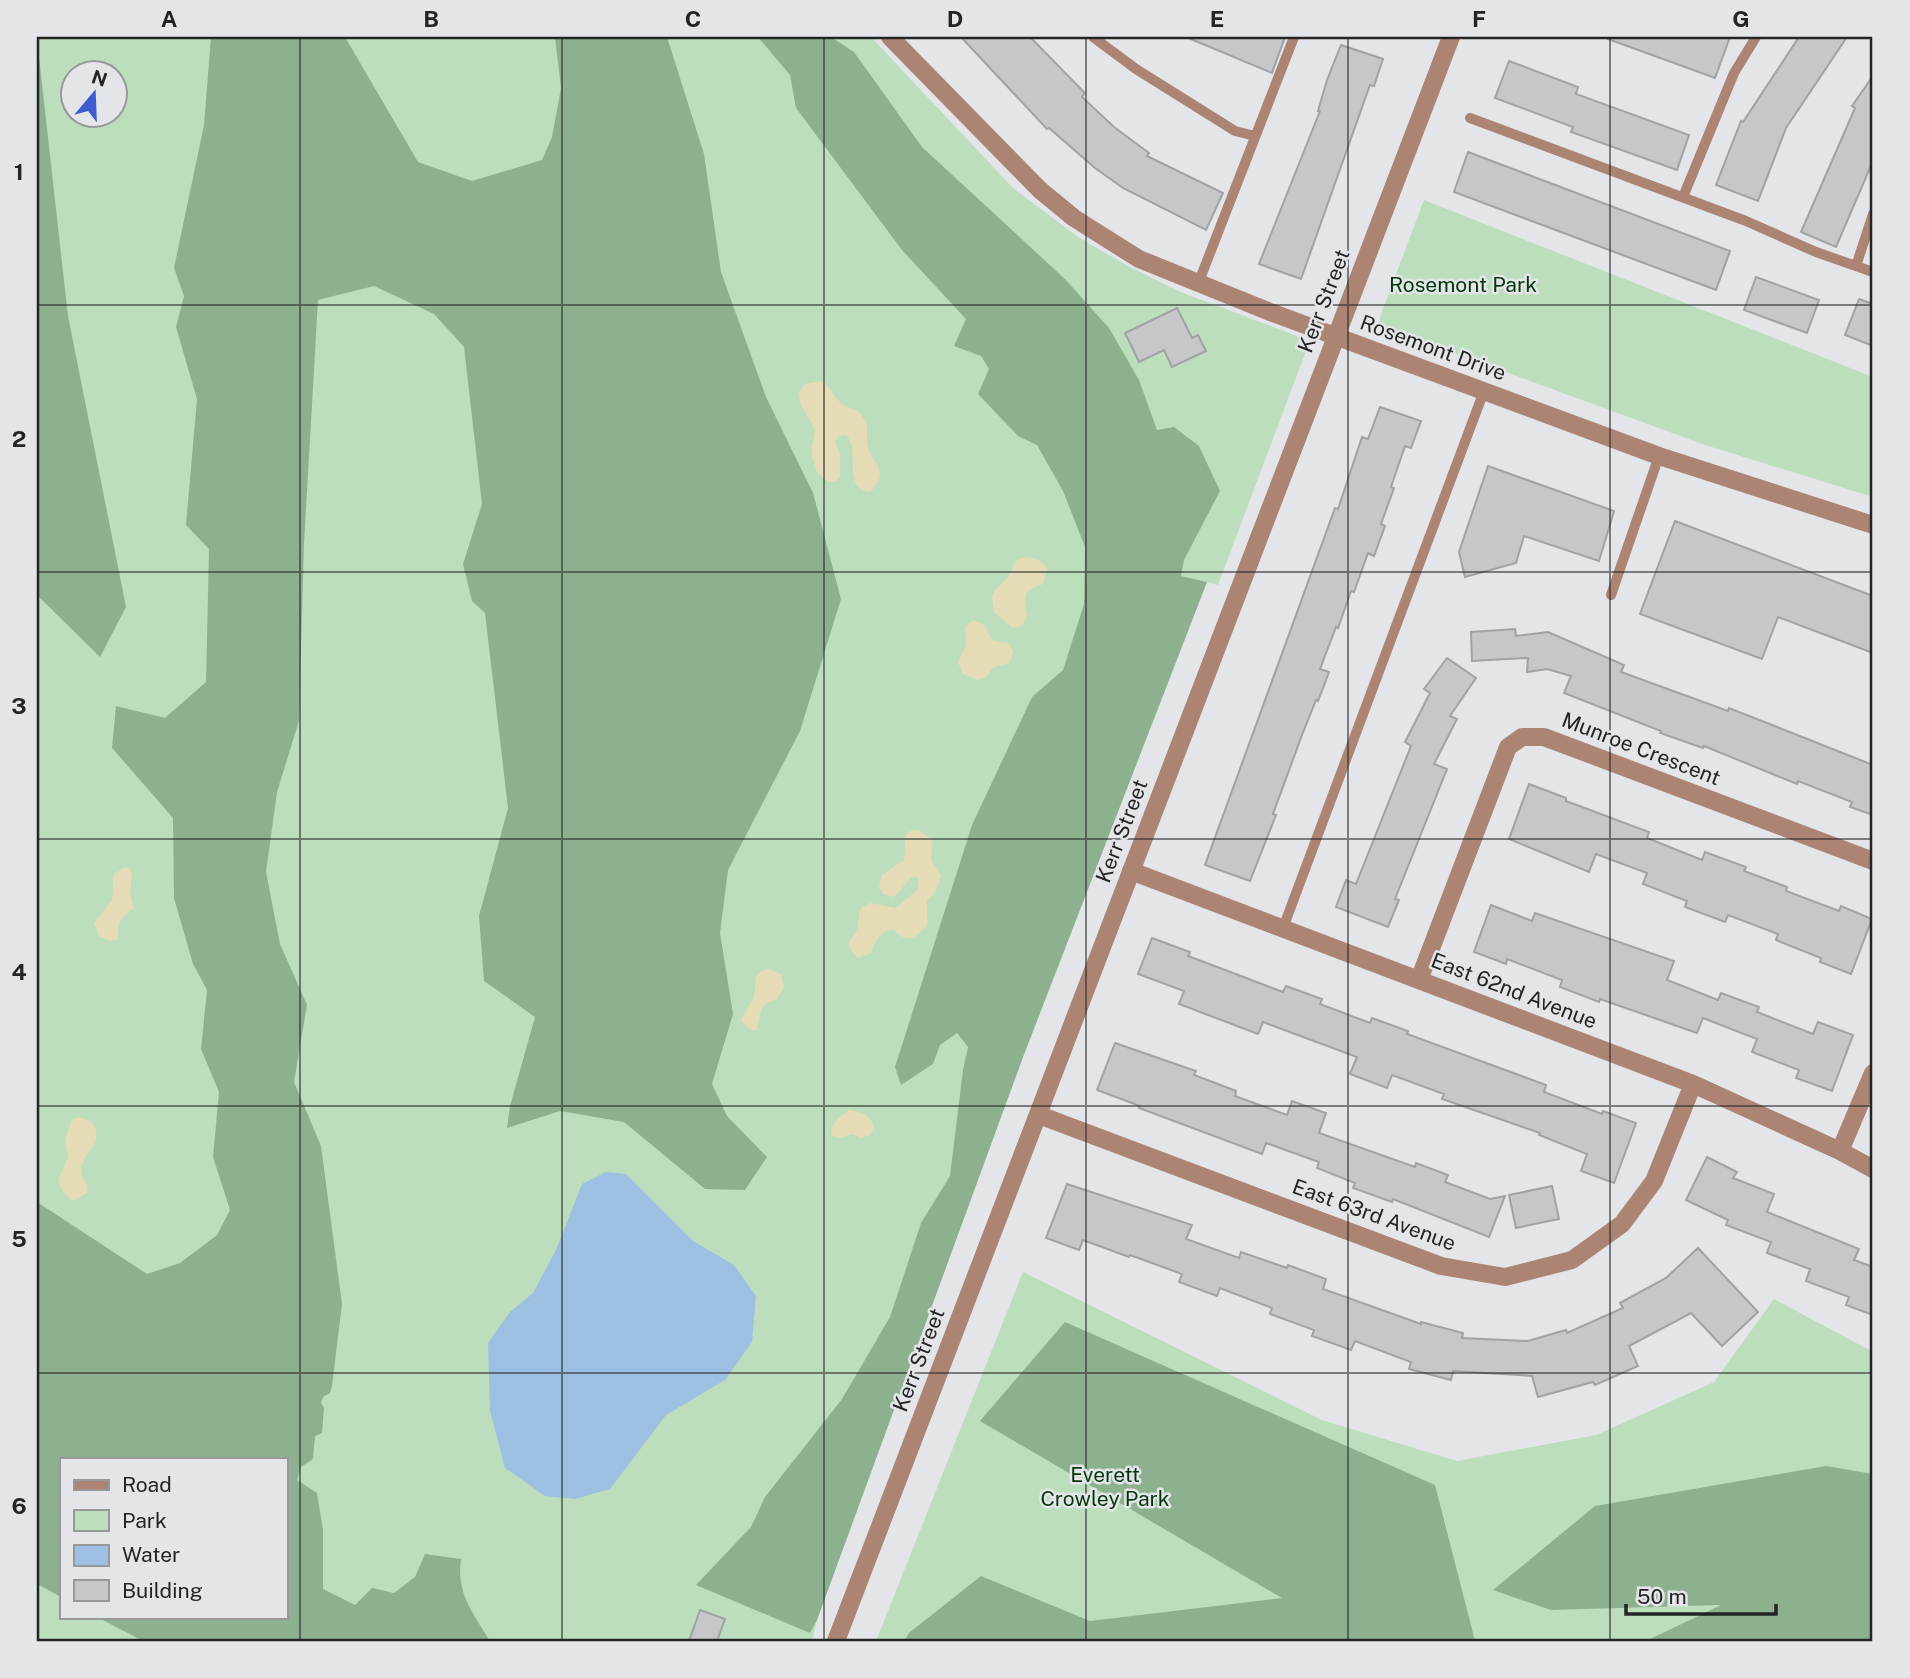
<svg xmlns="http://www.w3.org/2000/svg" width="1910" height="1678" font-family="'Public Sans',sans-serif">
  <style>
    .green { fill: #bddebd; fill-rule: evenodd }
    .forest { fill: #8db18e }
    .sand { fill: #e5dcb7 }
    .water { fill: #9cbfe2 }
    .building { fill: #c5c7c9; stroke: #a1a2a5; stroke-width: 2 }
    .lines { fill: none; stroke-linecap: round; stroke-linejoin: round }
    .service { stroke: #ac8474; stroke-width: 10 }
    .minor { stroke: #ac8474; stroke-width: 18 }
    .tertiary { stroke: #ac8474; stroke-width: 18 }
    .grid { fill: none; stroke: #242425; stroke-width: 2; stroke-opacity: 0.55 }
    .labels { text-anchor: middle; stroke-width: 5; stroke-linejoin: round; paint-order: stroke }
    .park-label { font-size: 21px; fill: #00380a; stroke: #e3e5e8 }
    .street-label { font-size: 21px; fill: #242425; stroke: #e3e5e8 }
    .neatline { fill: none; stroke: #242425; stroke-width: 2.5 }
    .grid-label { font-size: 23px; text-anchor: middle; font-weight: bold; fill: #242425 }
  </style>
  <rect width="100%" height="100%" fill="#e3e5e8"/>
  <!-- green -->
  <path class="green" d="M37 37H871L1013 188 1078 237 1126 265 1178 291 1297 336 1305 345 1306 351 1218 585 1207 582 1023 1057 817 1620 812 1641H37ZM74 74H116V116H74ZM61 1459H285V1617H61Z
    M1424 200 1873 377V497L1705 445 1383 327 1380 323V317Z
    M1023 1272 1322 1420 1457 1461 1596 1435 1714 1382 1774 1299 1873 1352V1641H876Z"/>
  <!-- forest -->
  <path class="forest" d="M211 37H345L418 162 472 181 542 160 552 137 561 88 555 37H667L704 154 721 272 766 397 813 493 841 599 800 731 728 870 720 933 733 1014 712 1084 727 1116 767 1157 745 1190 705 1189 624 1122 560 1111 507 1128 510 1106 535 1017 484 981 479 916 508 808 485 613 472 601 463 564 482 504 464 347 434 314 374 286 318 300 304 544 299 721 277 792 266 872 280 944 307 1005 294 1082 321 1146 342 1304 332 1386 330 1393 323 1397 321 1403 324 1408 322 1433 315 1436 313 1459 301 1467 297 1480 317 1493 323 1530V1589L355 1605 372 1588 394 1593 415 1577 425 1554 461 1559C456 1593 473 1613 490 1641H143L97 1617H285V1459H61V1597L37 1584V1202L147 1274 180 1263 217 1235 230 1210 213 1157 219 1092 201 1049 207 990 193 964 174 898 173 818 112 748 116 706 165 718 206 682 209 549 186 525 197 399 176 327 184 296 174 268 204 125Z
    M758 37H831L854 52 922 147 1065 279 1109 328 1139 380 1157 430 1174 427 1199 446 1220 491 1184 560 1181 576 1207 582 1023 1057 817 1620 810 1633 696 1585 751 1527 765 1497 842 1399 890 1317 921 1223 950 1176 963 1070 968 1047 957 1033 940 1045 933 1064 901 1085 895 1067 972 825 1032 697 1063 670 1084 604 1085 547 1063 491 1037 445 1018 436 978 394 989 369 981 356 954 346 966 319 902 250 796 108 790 75Z
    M37 39 68 316 126 607 100 657 37 595Z
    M1065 1322 1435 1485 1475 1641H904L909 1633 981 1576 1090 1621 1282 1598 980 1421Z
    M1826 1466 1873 1474V1641H1646L1721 1605 1551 1610 1493 1590 1595 1506Z"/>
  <!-- sand -->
  <path class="sand" d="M821 381C833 387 831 394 839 401 845 408 857 408 862 416 870 427 866 432 867 443 870 466 893 468 870 492 840 486 862 451 846 435L838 436 835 442 840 455V477L836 481 828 482 817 472 811 453 815 429 801 405 798 394 805 384Z
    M1024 557 1037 559 1045 565 1047 569 1043 584 1030 589 1026 594 1025 603 1027 616 1022 626 1013 628 994 612 992 596C1002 578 1008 586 1015 561Z
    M974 620 983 624 993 641 1009 643 1013 652 1010 663 994 667 985 678 978 680 963 674 958 662 966 645 965 626Z
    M918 830 932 840 931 860 941 875 936 891 927 901V926C913 939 909 944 894 930 879 930 877 940 871 953L858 958C839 938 855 942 858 926 859 919 858 914 861 908L870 903 896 908 918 889 919 880 915 876C905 879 903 891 893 897L883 894 879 886 882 875 904 860 906 834 911 831Z
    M126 867 130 869 132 874 130 891 133 908 121 919 118 927V939L111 941 99 936 94 923 112 900 114 874Z
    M769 969 781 974 784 987 776 1000C760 1002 760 1014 757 1029L754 1031 747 1027 741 1020 754 997 756 977 761 971Z
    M849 1110C861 1112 870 1114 874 1127L870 1135 861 1138 852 1134 839 1138 832 1136C829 1123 839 1117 849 1110Z
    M79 1117 91 1121C112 1149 64 1157 88 1186L87 1193 73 1201 63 1192 58 1181 68 1157 65 1139 72 1120Z"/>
  <!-- water -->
  <path class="water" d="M606 1172 626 1174 693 1241 734 1265 756 1296 752 1342 725 1380 666 1415 610 1489 575 1499 545 1496 505 1468 490 1411 488 1343 510 1312 533 1293 556 1250 582 1184Z"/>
  <!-- building -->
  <path class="building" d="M961 37H1030L1085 93 1082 97 1114 127 1149 153 1147 156 1223 193 1206 230 1123 188 1095 168 1049 128 1047 129Z
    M1186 37H1285L1272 73Z
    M1608 37H1730L1715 78 1608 39Z
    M1799 37H1847L1786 128 1758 201 1716 185 1741 121 1743 122Z
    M1341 45 1383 59 1374 86 1370 85 1301 279 1259 264 1320 111H1318L1327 80Z
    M1509 61 1578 87 1576 94 1689 135 1677 170 1571 132 1573 127 1495 98Z
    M1873 76V161L1836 247 1801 232 1855 108 1852 106Z
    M1468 152 1730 251 1716 290 1454 192Z
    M1756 277 1819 300 1807 333 1744 310Z
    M1859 299 1873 304V346L1845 335Z
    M1177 308 1192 338 1198 335 1206 351 1172 367 1164 350 1139 362 1125 333Z
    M1380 407 1421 421 1411 448 1405 446 1391 487 1394 488 1381 524 1385 526 1374 556 1368 553 1354 592 1351 591 1338 628 1336 627 1320 669 1329 672 1318 701 1316 700 1302 735 1273 814 1276 815 1250 881 1205 865 1335 508 1338 509 1362 437 1368 439Z
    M1488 466 1614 511 1599 561 1524 536 1516 563 1465 577 1459 552Z
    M1675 521 1873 596V653L1778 617 1762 659 1640 614Z
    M1515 629 1516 636 1548 632 1624 665 1621 672 1728 711 1729 708 1873 765V815L1850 807 1852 802 1798 781 1797 784 1704 746 1703 748 1660 733 1661 731 1564 693 1571 676 1547 669 1527 672 1528 658 1472 661 1471 632Z
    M1447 658 1476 678 1450 716 1457 719 1434 764 1447 769 1395 899 1399 900 1388 927 1336 907 1346 880 1356 884 1411 746 1405 742 1430 693 1424 689Z
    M1529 784 1566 798V801L1649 832 1647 838 1702 860 1705 852 1746 867 1744 871 1787 887 1786 891 1839 911 1841 906 1872 919 1851 974 1820 962 1821 958 1776 940 1778 934 1728 915 1725 922 1685 907 1687 901 1643 884 1647 873 1596 854 1589 872 1509 839Z
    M1491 905 1532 921 1535 913 1674 961 1667 980 1718 1000 1721 993 1759 1007 1757 1012 1813 1034 1818 1022 1853 1035 1832 1091 1796 1078 1799 1070 1752 1052 1757 1039 1703 1018 1697 1033 1600 999 1599 1002 1560 987 1562 980 1507 959 1506 964 1474 952Z
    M1152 938 1190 952 1188 956 1233 973 1283 992 1286 986 1322 999 1320 1004 1370 1023 1372 1018 1408 1031 1407 1034 1546 1085 1544 1092 1602 1114 1603 1111 1636 1123 1614 1183 1581 1171 1587 1154 1539 1135 1540 1133 1442 1099 1444 1094 1392 1075 1387 1088 1350 1074 1357 1057 1263 1022 1258 1034 1179 1004 1184 991 1138 974Z
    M1115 1043 1196 1071 1194 1075 1236 1091 1235 1096 1287 1115 1292 1101 1326 1113 1319 1133 1415 1167 1416 1163 1448 1175 1445 1182 1490 1199 1505 1196 1489 1237 1393 1199 1392 1202 1353 1188 1355 1183 1317 1168 1319 1162 1266 1143 1262 1154 1139 1108 1140 1106 1097 1090Z
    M1707 1157 1737 1172 1733 1178 1774 1194 1767 1212 1859 1249 1854 1260 1873 1267V1315L1846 1305 1849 1297 1806 1281 1810 1269 1767 1253 1771 1242 1726 1225 1728 1220 1686 1200Z
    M1067 1184 1192 1225 1186 1239 1239 1258 1241 1252 1287 1268 1288 1265 1326 1279 1323 1289 1421 1324V1322L1463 1333 1462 1338 1528 1341 1566 1330 1567 1333 1623 1308 1620 1303 1666 1278 1698 1248 1758 1312 1722 1346 1691 1313 1629 1346 1638 1366 1595 1385 1593 1382 1538 1397 1532 1376 1453 1371 1451 1380 1409 1369 1411 1362 1355 1341 1351 1350 1312 1336 1314 1330 1270 1314 1272 1308 1220 1288 1217 1296 1179 1282 1182 1274 1130 1255 1129 1257 1083 1240 1079 1250 1046 1238Z
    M1552 1186 1559 1219 1516 1228 1509 1195Z
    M700 1610 725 1619 717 1641H689Z"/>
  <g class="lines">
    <!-- service -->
    <path class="service" d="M1093 37 1136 69 1235 131 1255 136
      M1470 118 1746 221 1816 252 1873 272
      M1683 197 1734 73 1756 37
      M1856 266 1873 214
      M1198 284 1294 37
      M1611 595 1659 456
      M1283 928 1484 391"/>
    <!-- minor -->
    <path class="minor" d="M890 37 1040 190 1074 218 1139 259 1270 312 1659 456 1873 525
      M1131 871 1693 1084 1840 1151 1873 1169
      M1419 980 1508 747 1522 737H1544L1873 861
      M1039 1115 1441 1266 1505 1277 1572 1260 1622 1224 1654 1181 1693 1084
      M1840 1151 1873 1073"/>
    <!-- tertiary -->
    <path class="tertiary" d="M836 1641 1451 37"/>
  </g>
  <!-- grid -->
  <path class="grid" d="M300 37V1641M562 37V1641M824 37V1641M1086 37V1641M1348 37V1641M1610 37V1641M37 305H1873M37 572H1873M37 839H1873M37 1106H1873M37 1373H1873"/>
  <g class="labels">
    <!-- park labels -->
    <g class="park-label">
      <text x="1463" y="292">Rosemont Park</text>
      <text x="1105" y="1482">Everett<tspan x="1105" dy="24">Crowley Park</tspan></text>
    </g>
    <!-- street labels -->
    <g class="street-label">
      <text transform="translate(1324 301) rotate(-69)" y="7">Kerr Street</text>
      <text transform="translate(1433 348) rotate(20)" y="7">Rosemont Drive</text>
      <text transform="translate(1641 749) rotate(21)" y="7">Munroe Crescent</text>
      <text transform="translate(1122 831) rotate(-69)" y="7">Kerr Street</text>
      <text transform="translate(1514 991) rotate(21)" y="7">East 62nd Avenue</text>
      <text transform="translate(1374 1215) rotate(20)" y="7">East 63rd Avenue</text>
      <text transform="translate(919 1360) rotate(-69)" y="7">Kerr Street</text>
    </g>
  </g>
  <!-- border -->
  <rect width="1910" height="1678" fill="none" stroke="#e3e5e8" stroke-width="77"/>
  <!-- legend -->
  <rect x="60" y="1458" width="228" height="161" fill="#e3e5e8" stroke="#97989a" stroke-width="2"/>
  <rect x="74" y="1480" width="35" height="10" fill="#ac8474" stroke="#97989a" stroke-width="2"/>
  <text x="122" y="1492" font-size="21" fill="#242425">Road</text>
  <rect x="74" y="1510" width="35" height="21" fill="#bddebd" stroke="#97989a" stroke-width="2"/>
  <text x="122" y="1528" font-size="21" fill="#242425">Park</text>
  <rect x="74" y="1545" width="35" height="21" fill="#9cbfe2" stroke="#97989a" stroke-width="2"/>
  <text x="122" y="1562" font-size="21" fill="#242425">Water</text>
  <rect x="74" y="1580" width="35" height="21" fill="#c5c7c9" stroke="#97989a" stroke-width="2"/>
  <text x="122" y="1598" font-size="21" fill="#242425">Building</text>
  <!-- north arrow -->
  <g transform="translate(94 94) rotate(19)"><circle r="33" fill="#e3e5e8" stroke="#97989a" stroke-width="2"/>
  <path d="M0-5L12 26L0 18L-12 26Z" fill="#405dd0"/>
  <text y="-10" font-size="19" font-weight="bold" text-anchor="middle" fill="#242425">N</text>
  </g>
  <!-- scale -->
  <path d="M1626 1604v10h150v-10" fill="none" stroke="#242425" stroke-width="3.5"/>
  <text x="1637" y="1604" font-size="21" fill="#242425" stroke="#e3e5e8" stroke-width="5" paint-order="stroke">50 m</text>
  <rect x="38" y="38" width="1833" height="1602" class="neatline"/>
  <g class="grid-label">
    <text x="169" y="27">A</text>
    <text x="431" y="27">B</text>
    <text x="693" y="27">C</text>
    <text x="955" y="27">D</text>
    <text x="1217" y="27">E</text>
    <text x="1479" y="27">F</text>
    <text x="1741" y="27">G</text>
    <text x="19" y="180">1</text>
    <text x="19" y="447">2</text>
    <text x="19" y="714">3</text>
    <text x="19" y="980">4</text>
    <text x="19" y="1247">5</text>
    <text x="19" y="1514">6</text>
  </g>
</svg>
